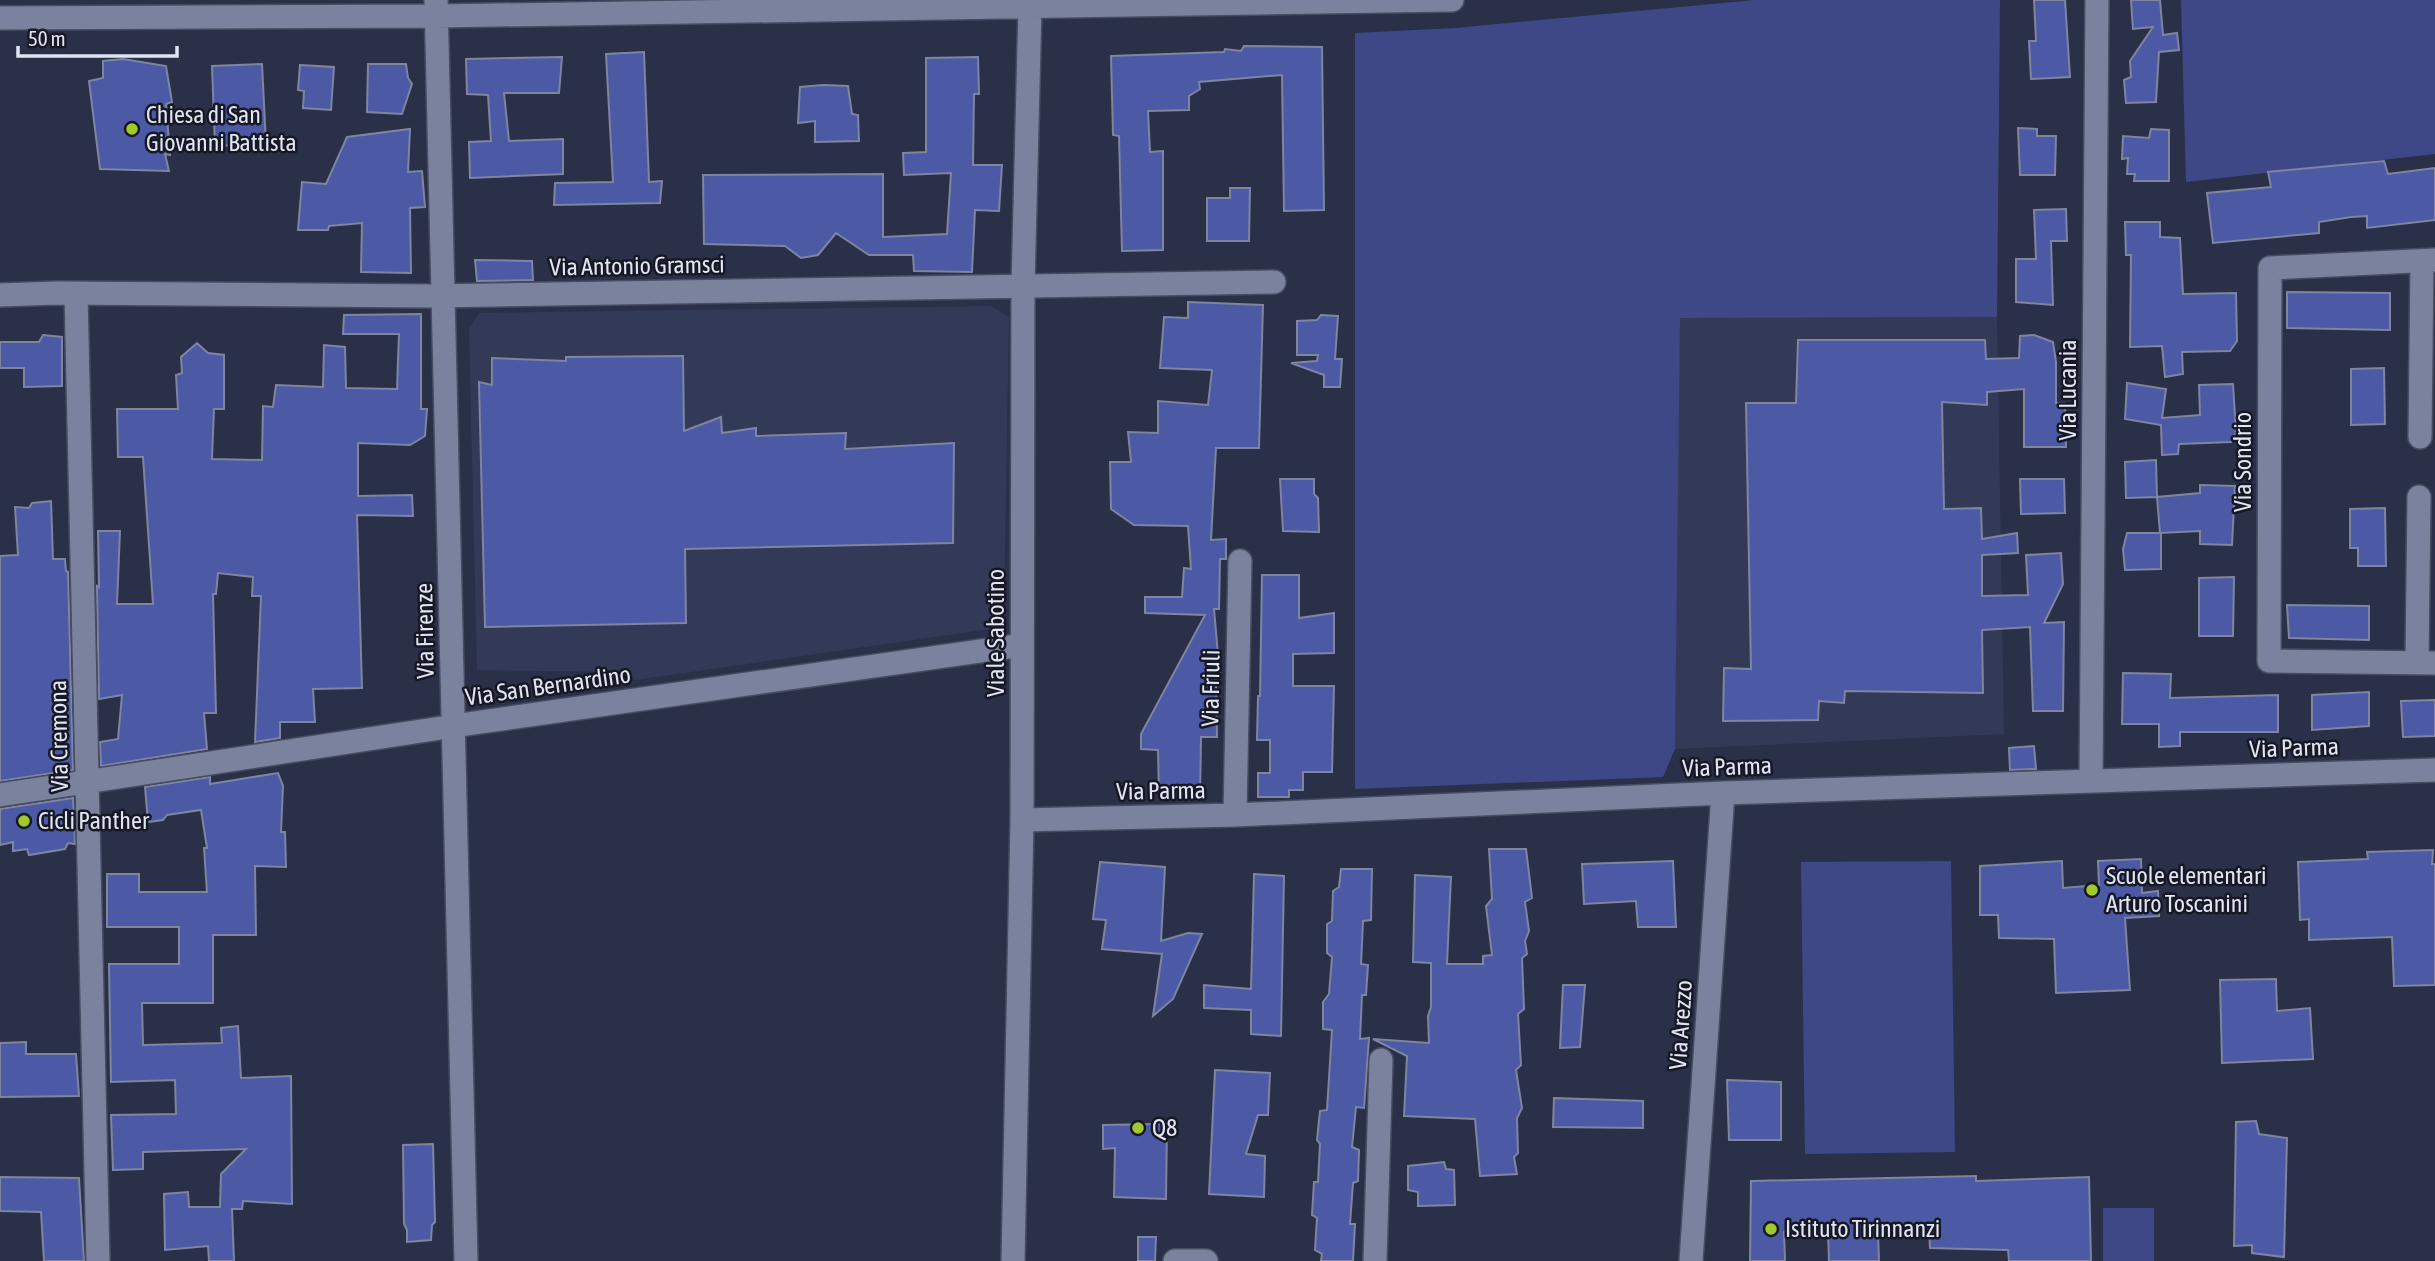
<svg xmlns="http://www.w3.org/2000/svg" width="2435" height="1261" font-family="'Asap Condensed',sans-serif">
  <style>
    .built { fill: #333a58 }
    .green { fill: #3e4886 }
    .building { fill: #4c59a5; stroke: #7d85a1; stroke-width: 2 }
    .lines { fill: none; stroke-linecap: round; stroke-linejoin: round }
    .minor-casing { stroke: #484c61; stroke-width: 26 }
    .minor { stroke: #7a829e; stroke-width: 23 }
    .poi-dot { fill: #a0c92b; stroke: #161924; stroke-width: 2.5 }
    .labels { text-anchor: middle; stroke-width: 5; stroke-linejoin: round; paint-order: stroke }
    .poi-label { font-size: 24px; fill: #e0e4f4; stroke: #161924; text-anchor: start }
    .street-label { font-size: 24px; fill: #e0e4f4; stroke: #161924 }
  </style>
  <rect width="100%" height="100%" fill="#2a3048"/>
  <!-- built -->
  <path class="built" d="M991 306 1009 317 1004 608 990 629 635 680 628 672 477 670 469 329 479 313Z
    M1997 317 2004 734 1675 749 1679 318Z"/>
  <!-- green -->
  <path class="green" d="M1755 0H2000L1997 317 1680 318 1675 749 1663 777 1355 789V33L1455 28Z
    M2181 0H2435V154L2186 182Z
    M1951 861 1955 1152 1805 1154 1801 862Z
    M2103 1208H2154V1261H2103Z"/>
  <!-- building -->
  <path class="building" d="M2034 0H2065L2070 77 2031 79 2029 41H2036Z
    M2131 0H2160L2163 35 2177 33 2179 50 2159 52 2156 102 2126 103 2124 80 2131 77 2130 61 2153 27 2133 29Z
    M1244 46 1322 47 1324 210 1284 211 1282 75 1199 82 1200 89 1189 96V110L1148 111 1150 152 1163 151V250L1122 251 1119 136 1113 135 1111 56 1224 52 1225 49 1241 51Z
    M644 52 649 182 662 181 660 203 554 205 555 183 613 182 606 54Z
    M562 57 559 93H504L509 141 563 139V174L470 178 469 142 491 141 488 95 467 94 466 59Z
    M978 57 979 94H974L973 165H1002L999 211 975 210 972 272 914 271 913 255H869L836 233 818 255 801 258 785 246 704 244 703 175 883 174V237L947 234 951 173 904 175 903 153 926 152V58Z
    M123 59 166 66 172 102 166 104 170 155 165 154 169 171 100 169 89 81 103 78V61Z
    M262 64 266 144 215 146 212 66Z
    M368 64H406L408 78 412 84 402 114 367 112Z
    M300 65 334 67 331 110 303 108 304 91 298 90Z
    M823 85 848 86 852 114 858 115 859 141 815 142V121L798 123 800 87Z
    M2018 128 2037 129V136H2056L2055 175H2020Z
    M410 129 408 172 422 171 425 207 410 208 411 273 361 272 362 223 329 226 328 230H298L302 182 326 184 347 137Z
    M2151 129 2169 130V181H2134L2135 174H2127L2128 158 2122 159 2123 136 2149 138Z
    M2384 161 2388 174 2435 168V220L2367 228V216L2351 217 2319 222V233L2213 243 2207 193 2271 187 2268 172Z
    M1230 188H1250L1249 241H1207V198H1230Z
    M2066 209 2067 241H2051L2053 305 2016 302V259H2036L2034 210Z
    M2125 222H2160V237L2180 238 2183 294 2236 293 2237 341 2230 351 2182 352 2183 374 2165 377 2162 346 2130 347 2131 255H2126Z
    M475 260 532 261 533 280 477 281Z
    M2287 292 2390 293V330L2287 328Z
    M1188 302 1263 305 1259 448H1216L1211 540 1226 539V559H1220L1219 609H1214L1220 677H1216L1217 737H1201L1200 797 1159 795 1158 750 1141 749V734L1205 615 1145 613V597H1182L1184 568 1191 569 1188 526 1134 525 1111 509 1110 462H1131L1128 432 1158 433V401L1208 405 1212 370 1160 368 1164 317 1188 318Z
    M421 314V409H427L425 436 410 445 358 443V496L412 495 413 516 357 515 362 688 313 689 315 722H280V738L255 742 261 596H252L253 577 218 573 216 594H213L216 713H204L207 749 101 766 100 742 118 739 122 695 99 699 97 586 99 587 98 531H120L117 604H153L143 457H118L117 409H178L176 375 182 373 181 357 197 343 208 353 224 355V409H214L212 459 262 460 263 406 273 407 276 385 323 387 324 345 345 347 346 388 397 389 399 334H343L344 315Z
    M1321 315 1338 316 1335 359H1342L1340 387H1324V375L1291 363 1317 361 1318 355H1297V321L1317 320Z
    M43 335 62 337V386L24 387V368H0V342H39Z
    M2034 335 2053 342 2056 362V403H2065L2066 447H2024V389L1987 392V405L1942 402 1944 509 1981 508 1982 539 2017 533 2018 553 1982 555V596L2028 595 2026 555 2061 553 2063 584 2044 623 2064 622 2063 711H2033L2030 627 1982 630 1983 693 1845 691 1844 703 1819 701 1818 720 1723 721 1724 668 1751 669 1746 403H1796L1798 340H1985L1986 359 2019 358 2020 336Z
    M683 356 684 431 721 417 722 433 756 428V436L846 433 845 449 954 443 953 543 685 549 686 623 485 627 479 382 492 385V358L566 361V357Z
    M2384 368 2385 424 2351 425V369Z
    M2127 383 2166 389 2162 418 2200 415 2199 385 2233 384 2236 433 2231 442 2179 444 2178 454 2162 455 2161 425 2125 419Z
    M2156 460 2157 497 2126 498 2125 462Z
    M1280 479H1314V494L1318 498 1319 532 1283 531Z
    M2020 479H2064L2065 513 2021 514Z
    M2200 485 2235 486 2232 545 2200 544V531L2160 533 2157 497 2200 493Z
    M51 501 53 559H65L66 571 68 572 73 770 0 781V556L18 555 15 507 29 508 32 503Z
    M2385 508 2386 566H2358V548H2350V509Z
    M2127 533H2161V569L2125 570 2123 549Z
    M1262 575H1299V618L1334 613V653L1293 654V686H1334L1332 772H1303V790H1289V797H1258V773H1270V740H1257L1258 696H1260Z
    M2234 577 2233 636H2199V578Z
    M2287 605 2369 606V640L2289 638Z
    M2123 673 2171 674 2170 698 2278 695V732H2180V746L2159 747V724H2122Z
    M2369 692V726L2312 730V695Z
    M2435 700V736L2403 737 2401 701Z
    M2034 746 2036 769 2010 770 2009 748Z
    M278 773 283 786 281 832H285L286 867 255 866 256 935H213V1003H142L143 1045 222 1043 221 1028 238 1026 241 1078 291 1076 292 1204 243 1201 242 1209H232L234 1261H209L208 1246 165 1250 164 1194 188 1192 189 1207H220L221 1174 246 1149 143 1152V1169L113 1170 111 1115 176 1114 175 1080 111 1082 109 964H179V927H107V874H139V892H207L204 848H207L201 810 167 815 163 820 148 822 145 787 210 777V784Z
    M73 798 75 844 68 843 65 849 29 855 27 849 13 851V842L0 845V809Z
    M1489 849H1526L1532 898 1525 902 1529 931 1525 941 1527 954 1522 958 1524 1009 1518 1014 1521 1065 1516 1070 1522 1108 1517 1118 1518 1153 1514 1157 1517 1174 1480 1176 1475 1119 1404 1116 1407 1056 1373 1039 1429 1043 1428 1016 1431 1007V963L1413 962 1415 875 1451 877 1447 964H1483V956L1492 955 1486 906 1492 899Z
    M2433 850 2432 864H2435V985L2394 986 2392 937 2309 940V919L2300 920 2298 862 2368 859 2367 852Z
    M2141 859 2142 893 2158 891 2159 916 2125 918 2130 990 2056 993 2054 939 1999 938 1998 915H1980V866L2062 861 2063 888 2099 885 2098 861Z
    M1673 861 1676 927H1638L1636 901 1584 904 1582 864Z
    M1100 862 1165 867 1161 941 1188 933 1202 934 1173 999 1153 1016 1162 954 1102 949 1106 920 1093 919Z
    M1341 869H1372L1371 920 1363 921 1361 964 1368 965 1366 995H1362L1360 1039 1369 1038 1364 1108 1356 1107 1352 1147 1359 1150 1358 1181 1353 1183 1350 1224H1355L1353 1261H1321L1322 1254 1315 1250 1317 1218 1312 1215 1314 1182H1318L1320 1144 1317 1140 1320 1111 1327 1110 1332 1030 1323 1029V1002L1329 994 1332 957 1327 953V924L1332 921 1333 891 1339 887Z
    M1254 874 1284 876 1281 1036 1251 1034V1010L1204 1008V985L1251 989Z
    M2276 979 2277 1011 2310 1008 2313 1059 2222 1063 2220 980Z
    M1563 985H1585L1580 1047 1560 1048Z
    M26 1042V1054H76L79 1096 0 1097V1043Z
    M1215 1070 1270 1073 1268 1115H1258L1246 1154 1265 1156 1264 1197 1209 1194Z
    M1727 1080 1781 1082V1140H1729Z
    M1554 1098 1643 1101V1128L1553 1127Z
    M2256 1121 2259 1134 2287 1138 2284 1257 2252 1253V1245L2234 1246 2236 1122Z
    M1156 1124H1167L1166 1199 1114 1197 1115 1148 1103 1149V1125Z
    M433 1144 435 1222 432 1225 431 1240 407 1242V1230L404 1224 403 1145Z
    M1444 1162 1446 1169 1454 1170 1455 1205 1418 1206V1192L1408 1190V1166Z
    M1976 1176V1181L2089 1177 2091 1261H2009L2008 1250 1930 1248 1929 1230 1878 1232 1879 1261H1829L1828 1233 1784 1232 1785 1261H1750L1751 1181Z
    M0 1177 79 1178 84 1261H44L41 1212 0 1211Z
    M1138 1237H1156L1155 1261H1138Z"/>
  <g class="lines">
    <defs>
      <path id="minor" d="M436 0 466 1261
        M0 18 437 16 1452 0
        M2435 260 2270 268 2269 661 2435 663
        M76 294 98 1261
        M0 295 57 293 430 296 1274 282
        M2420 437 2422 261
        M2417 663 2419 497
        M2091 781 2097 0
        M0 795 474 723 1022 645
        M1235 815 1240 561
        M1022 820 1235 815 1723 793 2435 770
        M1013 1261 1022 820 1023 286 1030 6
        M1175 1261H1206
        M1375 1261 1381 1060
        M1691 1261 1723 793"/>
    </defs>
    <!-- minor casing -->
    <use href="#minor" class="minor-casing"/>
    <!-- minor -->
    <use href="#minor" class="minor"/>
  </g>
  <!-- markers -->
  <g class="poi-dot">
    <circle cx="132" cy="129" r="7"/>
    <circle cx="24" cy="821" r="7"/>
    <circle cx="2092" cy="890" r="7"/>
    <circle cx="1138" cy="1128" r="7"/>
    <circle cx="1771" cy="1229" r="7"/>
  </g>
  <g class="labels">
    <!-- poi labels -->
    <g class="poi-label">
      <text x="146" y="123">Chiesa di San<tspan x="146" dy="28">Giovanni Battista</tspan></text>
      <text x="38" y="829">Cicli Panther</text>
      <text x="2106" y="884">Scuole elementari<tspan x="2106" dy="28">Arturo Toscanini</tspan></text>
      <text x="1152" y="1136">Q8</text>
      <text x="1785" y="1237">Istituto Tirinnanzi</text>
    </g>
    <!-- street labels -->
    <g class="street-label">
      <text transform="translate(637 266) rotate(-1)" y="8">Via Antonio Gramsci</text>
      <text transform="translate(2068 390) rotate(-90)" y="8">Via Lucania</text>
      <text transform="translate(2243 462) rotate(-90)" y="8">Via Sondrio</text>
      <text transform="translate(425 631) rotate(-91)" y="8">Via Firenze</text>
      <text transform="translate(996 633) rotate(-90)" y="8">Viale Sabotino</text>
      <text transform="translate(548 686) rotate(-8)" y="8">Via San Bernardino</text>
      <text transform="translate(1211 688) rotate(-89)" y="8">Via Friuli</text>
      <text transform="translate(59 736) rotate(-91)" y="8">Via Cremona</text>
      <text transform="translate(2294 748) rotate(-2)" y="8">Via Parma</text>
      <text transform="translate(1727 767) rotate(-2)" y="8">Via Parma</text>
      <text transform="translate(1161 791) rotate(-1)" y="8">Via Parma</text>
      <text transform="translate(1681 1025) rotate(-86)" y="8">Via Arezzo</text>
    </g>
  </g>
  <!-- scale -->
  <path d="M18 46v10h159v-10" fill="none" stroke="#e0e4f4" stroke-width="3.5"/>
  <text x="28" y="46" font-size="21" fill="#e0e4f4" stroke="#161924" stroke-width="5" paint-order="stroke">50 m</text>
</svg>
